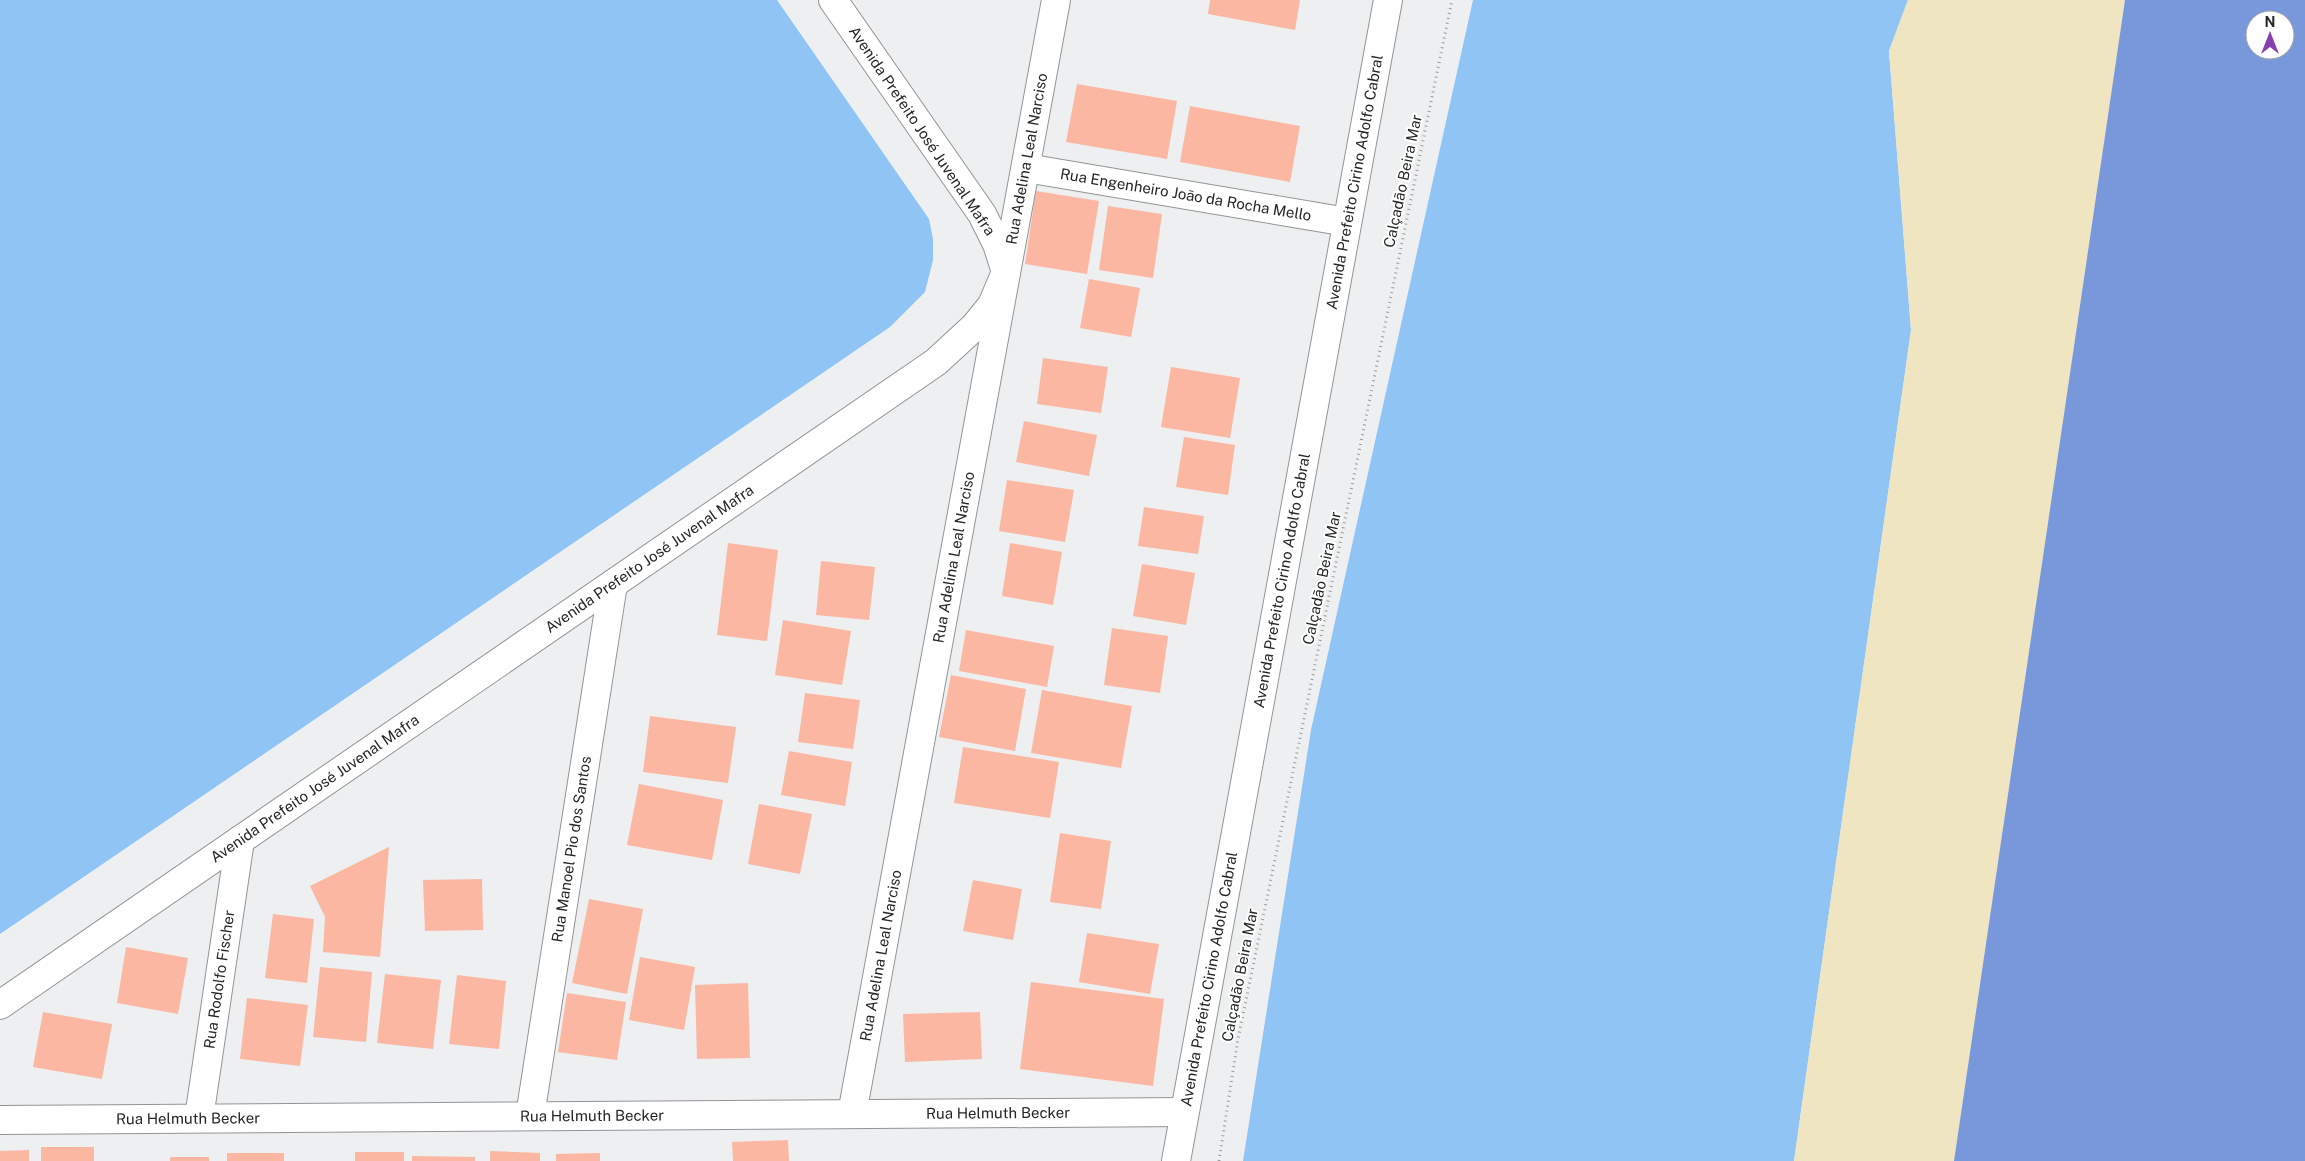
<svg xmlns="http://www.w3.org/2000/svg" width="2305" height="1161" font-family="'Public Sans',sans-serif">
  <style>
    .green { fill: #8fc4f5 }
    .sand { fill: #efe5c0 }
    .water { fill: #7898db; fill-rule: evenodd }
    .building { fill: #fbb7a1 }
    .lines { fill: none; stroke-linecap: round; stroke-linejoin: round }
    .minor-casing { stroke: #929495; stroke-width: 30 }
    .secondary-casing { stroke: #929495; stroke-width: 30 }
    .path { stroke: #999b9c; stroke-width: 3; stroke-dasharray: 1 4; stroke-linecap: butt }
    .minor { stroke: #fff; stroke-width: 28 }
    .secondary { stroke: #fff; stroke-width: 28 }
    .labels { text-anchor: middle; stroke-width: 4; stroke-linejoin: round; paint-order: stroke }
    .street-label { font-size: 15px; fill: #252626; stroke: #fff }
  </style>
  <rect width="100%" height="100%" fill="#edeff1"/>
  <!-- green -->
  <path class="green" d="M0 0H777L929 219 933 239V260L925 292 890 327 0 934Z
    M1473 0H1908L1889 51 1911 330 1794 1161H1243L1311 730Z"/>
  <!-- sand -->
  <path class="sand" d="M1908 0H2125L1954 1161H1794L1911 330 1889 51Z"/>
  <!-- water -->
  <path class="water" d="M2125 0H2305V1161H1954ZM2255 20H2285V50H2255Z"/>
  <!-- building -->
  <path class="building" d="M1210 0H1300L1295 30 1208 14Z
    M1077 84 1177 101 1167 159 1066 142Z
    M1190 106 1300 126 1290 182 1180 162Z
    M1036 191 1099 201 1087 274 1025 264Z
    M1108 206 1162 214 1153 278 1099 270Z
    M1089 279 1140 288 1131 337 1080 328Z
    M1043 358 1108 367 1101 413 1037 404Z
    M1171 367 1240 378 1230 438 1161 427Z
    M1024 421 1097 435 1089 476 1016 462Z
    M1184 437 1235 445 1228 495 1176 487Z
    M1007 480 1074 490 1065 542 999 531Z
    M1144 507 1204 516 1198 554 1138 546Z
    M728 543 778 550 767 641 717 635Z
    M1010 543 1062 552 1053 605 1002 596Z
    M821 561 875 567 869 620 816 615Z
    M1142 564 1195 573 1186 625 1133 616Z
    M783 620 851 631 842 685 775 675Z
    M1112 628 1168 636 1160 693 1104 685Z
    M966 630 1054 646 1047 687 959 671Z
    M951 675 1026 689 1015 751 939 737Z
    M1042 690 1132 706 1121 768 1031 753Z
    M805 693 860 700 853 749 798 742Z
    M650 716 736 727 728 783 643 772Z
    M963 747 1059 762 1050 818 954 803Z
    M789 751 852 762 845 806 781 795Z
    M639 784 723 800 712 860 627 845Z
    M759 804 812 814 800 874 748 864Z
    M1060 833 1111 841 1101 909 1050 902Z
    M389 847 380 957 323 952 325 917 310 886Z
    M482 879 483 930 425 931 423 880Z
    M973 880 1022 889 1013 940 963 931Z
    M589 899 643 909 627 994 572 983Z
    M273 914 314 919 307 983 265 978Z
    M1087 933 1159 944 1150 994 1079 982Z
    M126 947 188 958 178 1014 117 1003Z
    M640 957 695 967 684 1030 629 1020Z
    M320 967 372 972 366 1042 313 1037Z
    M385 974 441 980 433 1049 377 1043Z
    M457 975 506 981 499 1049 449 1044Z
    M1031 982 1164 999 1153 1086 1020 1069Z
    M748 983 750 1058 697 1059 695 985Z
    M567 993 626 1002 617 1060 558 1052Z
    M247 998 308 1005 300 1066 240 1059Z
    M43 1012 112 1024 102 1079 33 1067Z
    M980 1012 982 1059 905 1062 903 1014Z
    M788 1140 789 1161H733L732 1142Z
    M41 1147H94V1161H41Z
    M29 1150V1161H0V1151Z
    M490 1151 540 1153V1161H490Z
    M355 1152H404V1161H355Z
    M227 1153H284V1161H227Z
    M600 1153V1161H556V1154Z
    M412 1156 475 1157V1161H412Z
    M170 1157H209V1161H170Z"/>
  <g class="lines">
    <defs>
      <g id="minor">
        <path id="s1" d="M1026 168 1347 222"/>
        <path id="s2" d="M852 1114 1056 0"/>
        <path id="s3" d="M530 1116 613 584"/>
        <path id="s4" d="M199 1118 240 840"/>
        <path id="s5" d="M0 1120 1184 1112"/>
      </g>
      <g id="secondary">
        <path id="s6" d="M0 1005 936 362 975 326 992 305 1006 272 997 244 982 214 833 0"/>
        <path id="s7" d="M1176 1161 1388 0"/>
      </g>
    </defs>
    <!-- minor casing -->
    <use href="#minor" class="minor-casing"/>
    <!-- secondary casing -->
    <use href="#secondary" class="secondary-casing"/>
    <!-- path -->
    <path class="path" d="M1219 1161 1238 1039 1452 0"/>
    <!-- minor -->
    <use href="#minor" class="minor"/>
    <!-- secondary -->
    <use href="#secondary" class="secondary"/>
  </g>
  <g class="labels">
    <!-- street labels -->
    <g class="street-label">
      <text transform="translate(922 131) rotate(56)" y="5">Avenida Prefeito José Juvenal Mafra</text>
      <text dy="5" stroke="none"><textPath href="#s2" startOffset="971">Rua Adelina Leal Narciso</textPath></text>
      <text transform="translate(1403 181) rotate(-78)" y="5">Calçadão Beira Mar</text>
      <text dy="5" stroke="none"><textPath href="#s7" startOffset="995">Avenida Prefeito Cirino Adolfo Cabral</textPath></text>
      <text dy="5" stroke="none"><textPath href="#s1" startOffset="162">Rua Engenheiro João da Rocha Mello</textPath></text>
      <text dy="5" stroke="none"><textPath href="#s2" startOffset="566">Rua Adelina Leal Narciso</textPath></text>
      <text dy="5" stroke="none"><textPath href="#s6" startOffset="788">Avenida Prefeito José Juvenal Mafra</textPath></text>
      <text transform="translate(1322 578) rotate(-78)" y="5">Calçadão Beira Mar</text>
      <text dy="5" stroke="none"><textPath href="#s7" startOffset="590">Avenida Prefeito Cirino Adolfo Cabral</textPath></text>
      <text dy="5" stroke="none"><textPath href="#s6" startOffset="382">Avenida Prefeito José Juvenal Mafra</textPath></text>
      <text dy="5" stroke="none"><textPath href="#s3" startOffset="270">Rua Manoel Pio dos Santos</textPath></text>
      <text dy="5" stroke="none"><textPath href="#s2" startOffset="161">Rua Adelina Leal Narciso</textPath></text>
      <text transform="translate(1240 975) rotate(-79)" y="5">Calçadão Beira Mar</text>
      <text dy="5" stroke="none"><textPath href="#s4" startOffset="140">Rua Rodolfo Fischer</textPath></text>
      <text dy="5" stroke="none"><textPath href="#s7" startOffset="185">Avenida Prefeito Cirino Adolfo Cabral</textPath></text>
      <text dy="5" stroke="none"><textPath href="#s5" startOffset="998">Rua Helmuth Becker</textPath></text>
      <text dy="5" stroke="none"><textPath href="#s5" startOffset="592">Rua Helmuth Becker</textPath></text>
      <text dy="5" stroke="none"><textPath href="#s5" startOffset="188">Rua Helmuth Becker</textPath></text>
    </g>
  </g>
  <!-- north arrow -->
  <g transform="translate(2270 35)"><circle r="24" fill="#ffffff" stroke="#a8a8a8"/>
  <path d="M0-4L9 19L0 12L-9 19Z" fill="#883fb1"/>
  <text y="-8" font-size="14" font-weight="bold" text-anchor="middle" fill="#252626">N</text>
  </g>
</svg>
